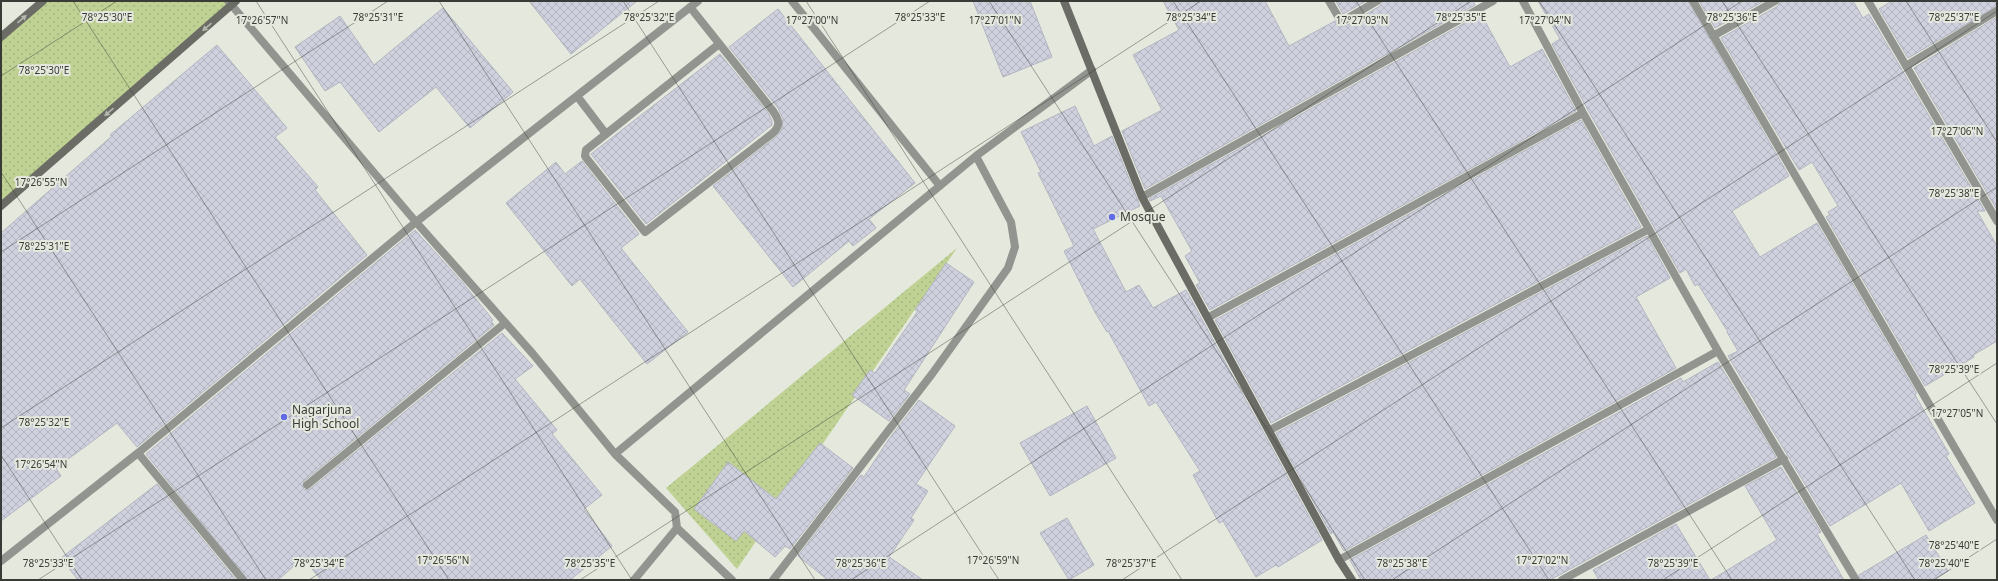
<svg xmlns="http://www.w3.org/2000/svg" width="1998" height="581" font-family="'Noto Sans',sans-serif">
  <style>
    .grass { fill: url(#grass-dots) }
    .building { fill: url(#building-cross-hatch); stroke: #b2b4c0 }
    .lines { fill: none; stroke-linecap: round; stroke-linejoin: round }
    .lane { stroke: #92948f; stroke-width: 8 }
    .street { stroke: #92948f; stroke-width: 8 }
    .secondary { stroke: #6a6c65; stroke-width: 8 }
    .oneway { fill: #b4b7ad }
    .ticks { fill: none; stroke: #393b36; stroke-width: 1; stroke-opacity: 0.45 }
    .poi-dot { fill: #606be4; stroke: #e5e9dd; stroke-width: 1.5 }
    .labels { text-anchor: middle; stroke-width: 4; stroke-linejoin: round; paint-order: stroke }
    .poi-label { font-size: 12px; fill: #393b36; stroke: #e5e9dd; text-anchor: start }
    .ticks-label { font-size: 10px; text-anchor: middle; fill: #393b36; stroke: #e5e9dd; stroke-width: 4; stroke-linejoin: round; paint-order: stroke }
  </style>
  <defs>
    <pattern id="grass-dots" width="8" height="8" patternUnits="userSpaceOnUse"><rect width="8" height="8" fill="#bfd293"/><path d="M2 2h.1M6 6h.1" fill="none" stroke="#a5b57f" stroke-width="1.8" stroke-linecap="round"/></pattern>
    <pattern id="building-cross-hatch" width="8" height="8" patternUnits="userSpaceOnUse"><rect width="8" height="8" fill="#cfd2de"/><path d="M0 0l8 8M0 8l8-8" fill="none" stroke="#b2b5bf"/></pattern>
  </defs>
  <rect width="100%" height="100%" fill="#e5e9dd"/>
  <!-- grass -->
  <path class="grass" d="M43 1H236L1 206V37Z
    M957 248 737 569 666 488Z"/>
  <!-- building -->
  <path class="building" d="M529 1H637L571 54Z
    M973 1H1030L1052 57 1003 77Z
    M1163 1H1265L1289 46 1335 21 1340 26H1346L1380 6 1382 1H1473L1475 5 1145 189 1122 131 1162 110 1133 55 1179 30Z
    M1336 1H1366L1343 14Z
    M1538 1H1688L1789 176 1732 211 1760 257 1817 223 1916 392V394L1915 395 1949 454 1946 456 1975 503 1929 531 1901 483 1830 526 1728 356 1738 351 1727 332H1728L1698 284 1695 286 1686 269 1680 273 1588 110 1552 44 1560 39Z
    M1699 1H1764L1715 28Z
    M1780 1H1853L1863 18 1869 14 1985 211H1977L1997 246V341L1973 355 1974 357 1925 386 1826 217 1830 215 1828 212 1838 206 1812 162 1799 170 1721 38 1778 6Z
    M1892 1H1997V6L1908 58 1879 9Z
    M443 8 513 92 470 128 436 87 379 132 340 82 325 91 295 47 340 16 374 65Z
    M778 9 915 183 869 219 876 228 853 246 849 241 793 287 713 186 776 137 782 129 783 119 778 108 729 47Z
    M1481 14 1510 67 1542 49 1576 111 1210 310 1196 285 1200 283 1185 256 1192 251 1161 196 1150 201 1149 199Z
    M1997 17V210L1914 68Z
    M217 45 287 128 275 137 318 187 315 190 367 255 137 447 117 423 56 468 61 476 1 521V233L112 136 110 135Z
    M720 54 769 114 772 121V125L646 224 591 154Z
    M1075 106 1094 146 1112 136 1140 206 1093 229 1126 292 1139 285 1153 308 1186 290 1322 540 1278 567 1276 565 1256 577 1223 521 1219 523 1193 475 1200 471 1156 402 1149 406 1108 331 1107 332 1096 314 1064 251 1074 246 1038 173 1041 172 1021 132Z
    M1581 120 1641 227 1271 423 1215 320Z
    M582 161 639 234 621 248 688 332 647 364 580 279 572 286 506 203 556 162 565 174Z
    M415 230 463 283 493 320 491 321 494 325 304 481 303 488 305 490 310 489 502 333 533 366 515 379 557 430 552 434 602 495 584 509 612 546 570 580H321L303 558 278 580H248L146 454Z
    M1647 236 1670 278 1636 297 1676 368 1344 551 1333 532 1331 534 1276 433Z
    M946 263 974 282 904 390 910 394 889 421 852 395 870 370 875 373 918 311 915 310Z
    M1718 362 1776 457 1550 580H1361L1350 560 1681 378 1683 382Z
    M919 400 955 426 916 484 928 491 911 518 914 520 889 557 923 580H828L798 556 861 475 864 477 889 439Z
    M1087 406 1116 458 1050 496 1020 443Z
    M820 443 853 468 790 549 785 546 775 557 744 531 736 541 694 509 728 462 776 499Z
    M1781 467 1821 532 1817 534 1844 580H1711L1777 540 1745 486Z
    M157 484 236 580H78L61 558Z
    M1067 518 1094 565 1069 580 1040 533Z
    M1676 524 1710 580H1599L1593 570Z
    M1926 535 1948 571 1933 580H1861L1859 575Z"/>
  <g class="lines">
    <!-- lane -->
    <path class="lane" d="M307 485 505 323"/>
    <!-- street -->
    <path class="street" d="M228 1 416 222 533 354 615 454 675 512 677 528 634 580
      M792 1 940 186
      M1329 1 1339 18 1343 21 1377 1
      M1523 1 1583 113 1718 351 1856 580
      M1693 1 1997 520
      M1868 1 1997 221
      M690 7 773 111C779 120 781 125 773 133L645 232 587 159 585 156 586 150 719 44
      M1713 36 1775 1
      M1906 66 1997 11
      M577 96 606 134
      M1142 197 1493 1
      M1209 317 1583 113
      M1270 430 1649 229
      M138 453 243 580
      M615 454 976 156 1092 70
      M677 528 732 580
      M1339 560 1718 351
      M1 561 138 453 416 222 698 1
      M773 580 932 374 1008 268 1015 247 1011 222 976 156
      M1562 580 1784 459"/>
    <!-- secondary -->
    <path class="secondary" d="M1064 1 1142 197 1339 560 1352 580
      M1 37 43 1
      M1 206 236 1"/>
  </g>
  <!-- one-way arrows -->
  <defs><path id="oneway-solid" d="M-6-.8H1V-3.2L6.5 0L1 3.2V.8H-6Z"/></defs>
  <g class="oneway">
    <use href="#oneway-solid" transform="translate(22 19) rotate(-41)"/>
    <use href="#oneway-solid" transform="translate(207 27) rotate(139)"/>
    <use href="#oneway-solid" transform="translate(109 112) rotate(139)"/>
  </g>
  <!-- ticks -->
  <path class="ticks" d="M73 1 449 580M256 1 632 580M439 1 815 580M623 1 999 580M806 1 1182 580M989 1 1365 580M1173 1 1549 580M1356 1 1732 580M1539 1 1915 580M1722 1 1997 424M1906 1 1997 142M1 76 117 1M1 172 266 580M1 252 388 1M1 428 659 1M1 455 82 580M38 580 930 1M309 580 1201 1M580 580 1471 1M851 580 1742 1M1122 580 1997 11M1392 580 1997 187M1663 580 1997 363M1934 580 1997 539"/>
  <!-- markers -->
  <g class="poi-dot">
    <circle cx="1112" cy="217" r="4"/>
    <circle cx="284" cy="417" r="4"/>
  </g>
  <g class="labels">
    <!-- poi labels -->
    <g class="poi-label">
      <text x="1120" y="221">Mosque</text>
      <text x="292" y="414">Nagarjuna<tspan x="292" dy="14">High School</tspan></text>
    </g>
  </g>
  <g class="ticks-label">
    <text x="107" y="21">78°25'30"E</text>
    <text x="378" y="21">78°25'31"E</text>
    <text x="649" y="21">78°25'32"E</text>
    <text x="920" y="21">78°25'33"E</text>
    <text x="1191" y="21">78°25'34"E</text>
    <text x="1461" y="21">78°25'35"E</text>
    <text x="1732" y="21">78°25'36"E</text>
    <text x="1954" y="21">78°25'37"E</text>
    <text x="812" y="24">17°27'00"N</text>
    <text x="1362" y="24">17°27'03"N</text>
    <text x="1545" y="24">17°27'04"N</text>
    <text x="262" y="24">17°26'57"N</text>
    <text x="995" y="24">17°27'01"N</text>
    <text x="44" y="74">78°25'30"E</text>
    <text x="1957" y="135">17°27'06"N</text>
    <text x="41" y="186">17°26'55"N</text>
    <text x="1954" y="197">78°25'38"E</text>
    <text x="44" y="250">78°25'31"E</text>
    <text x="1954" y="373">78°25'39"E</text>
    <text x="1957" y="417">17°27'05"N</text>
    <text x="44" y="426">78°25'32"E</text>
    <text x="41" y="468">17°26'54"N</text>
    <text x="1954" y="549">78°25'40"E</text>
    <text x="443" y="564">17°26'56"N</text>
    <text x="993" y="564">17°26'59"N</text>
    <text x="1542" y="564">17°27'02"N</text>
    <text x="48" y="567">78°25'33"E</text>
    <text x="319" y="567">78°25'34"E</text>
    <text x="590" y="567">78°25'35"E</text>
    <text x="861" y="567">78°25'36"E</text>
    <text x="1131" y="567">78°25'37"E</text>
    <text x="1402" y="567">78°25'38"E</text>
    <text x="1673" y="567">78°25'39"E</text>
    <text x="1944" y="567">78°25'40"E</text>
  </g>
  <!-- border -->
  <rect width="1998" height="581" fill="none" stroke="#393b36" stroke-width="4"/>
</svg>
